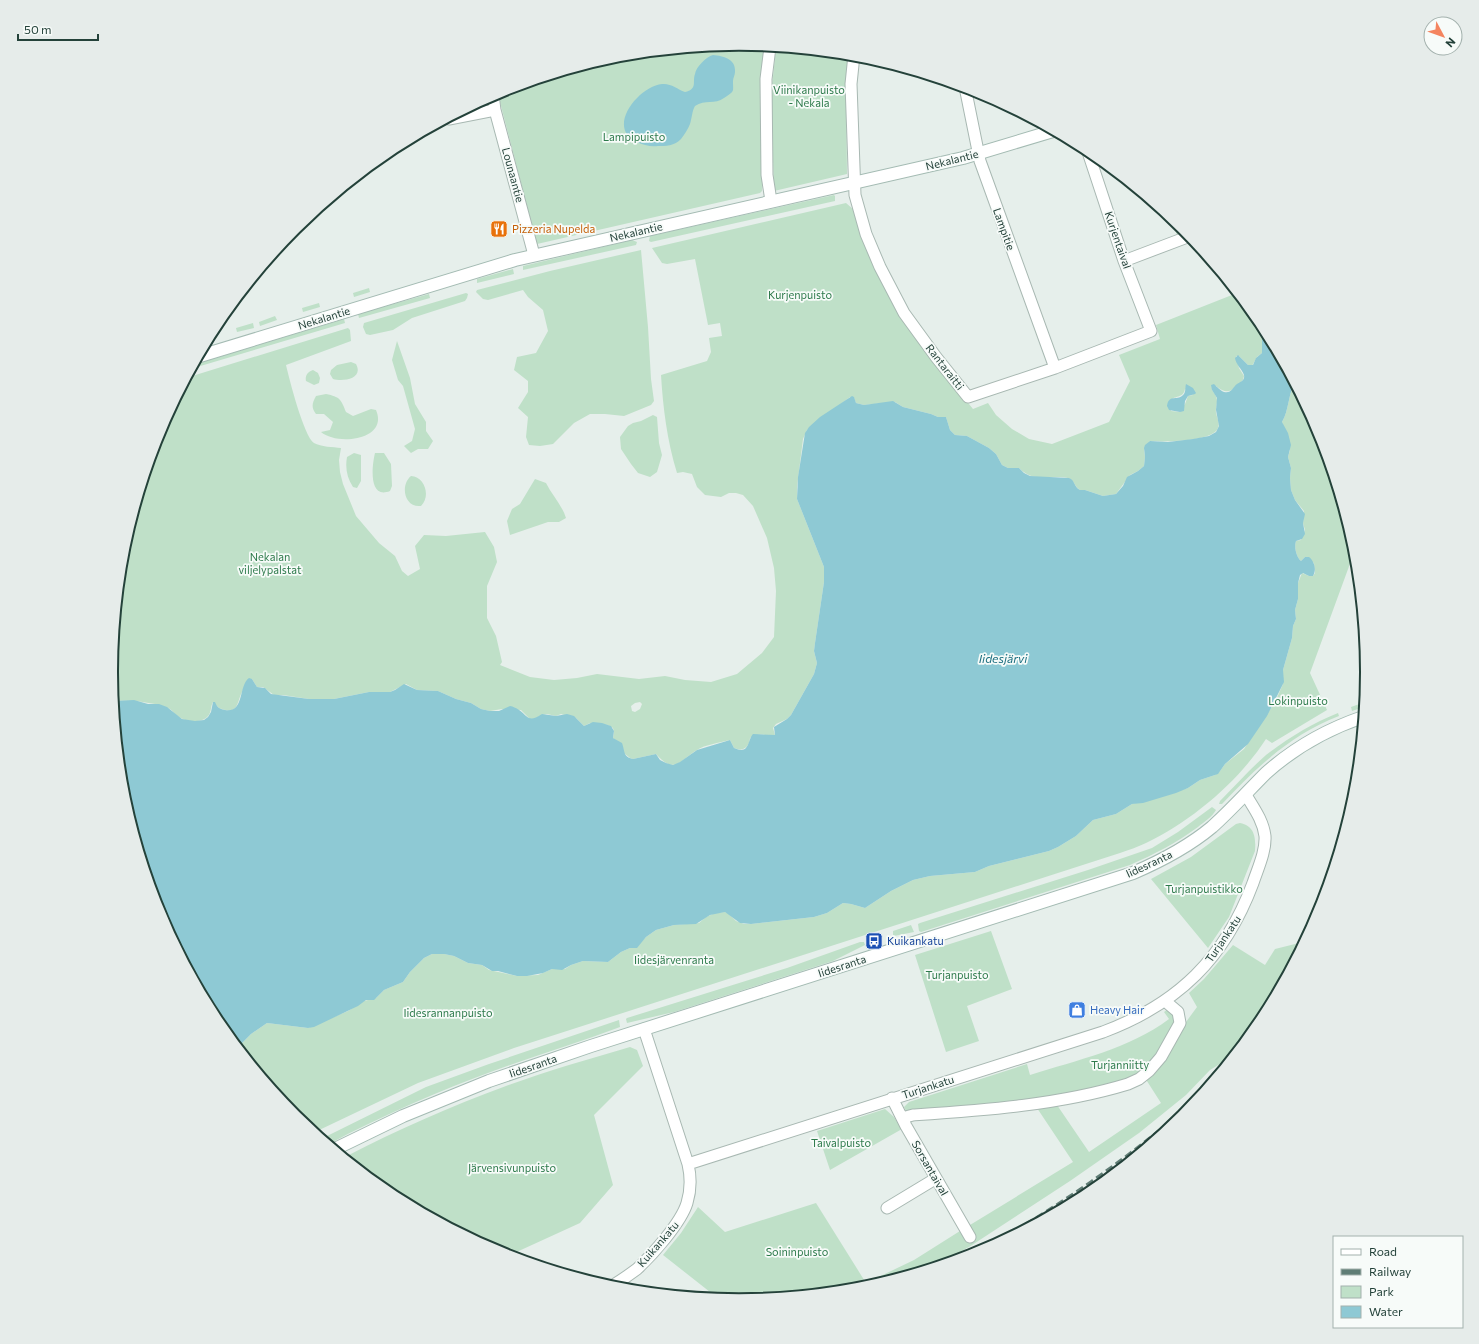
<svg xmlns="http://www.w3.org/2000/svg" width="1479" height="1344" font-family="Commissioner,sans-serif">
  <style>
    .green { fill: #bfe0c8; fill-rule: evenodd }
    .water { fill: #8ec9d4 }
    .lines { fill: none; stroke-linecap: round; stroke-linejoin: round }
    .street-casing { stroke: #a8b8b2; stroke-width: 13 }
    .secondary-casing { stroke: #a4bbb3; stroke-width: 14 }
    .street { stroke: #fff; stroke-width: 11 }
    .secondary { stroke: #fff; stroke-width: 12 }
    .rail { stroke: #5f7d75; stroke-width: 3; stroke-dasharray: 8 4; stroke-linecap: butt }
    .labels { text-anchor: middle; stroke-width: 3.5; stroke-linejoin: round; paint-order: stroke }
    .park-label { font-size: 11px; fill: #2d7a4b; stroke: #f7fbf9 }
    .street-label { font-size: 11px; fill: #24423a; stroke: #f7fbf9 }
    .food-label { font-size: 11px; fill: #c56008; stroke: #f7fbf9; text-anchor: start }
    .transit-label { font-size: 11px; fill: #164399; stroke: #f7fbf9; text-anchor: start }
    .shop-label { font-size: 11px; fill: #366cbe; stroke: #f7fbf9; text-anchor: start }
    .water-label { font-size: 12px; font-style: italic; fill: #1c6f80; stroke: #f7fbf9 }
    .rim { fill: none; stroke: #24423a; stroke-width: 2 }
  </style>
  <rect width="100%" height="100%" fill="#e6efeb"/>
  <!-- green -->
  <path class="green" d="M740 44 765 47 761 82 762 191 760 193 537 244 500 102 499 92 617 56Z
    M776 48 849 55 846 87 847 174 774 191 771 95Z
    M834 195 835 196V201L651 242 649 241 650 236Z
    M846 203 854 210 915 337 973 409 988 403 996 415 1012 429 1029 439 1052 444 1109 422 1130 381 1119 355 1160 339 1156 325 1237 293 1262 323 1267 333 1265 334 1262 346V353L1257 357 1252 366 1248 365 1239 356H1236L1239 368 1244 376 1243 380C1233 389 1229 397 1216 386L1212 390C1221 402 1215 402 1216 413 1217 418 1220 423 1218 428 1213 442 1163 442 1150 441L1144 450 1145 457 1144 466 1138 471 1130 475 1116 494 1103 496 1085 490H1080C1075 487 1075 482 1070 479 1066 477 1061 477 1057 477 1041 477 1031 480 1019 468H1008L1002 465 996 454 989 448 967 436 955 435 950 430 946 417H938L931 414 903 407 895 402 864 405 856 403 854 398 850 397 807 430 803 439 797 487V499L824 567V582L815 643 814 651 817 663 814 674 791 715 787 719 776 724 773 728 775 735C763 737 762 731 750 738 749 747 744 752 734 748L730 740C722 742 704 745 697 750 679 761 675 775 656 754L633 759 630 758 624 753C620 737 623 747 613 738L614 732 613 728 608 725 590 723 584 726 576 718 561 714 556 716 547 714 541 715 535 719H530L521 710 502 709 490 711 481 709 471 703 456 699 438 691 417 690 406 684 390 692H369L334 699H309L283 695H274L263 687H257L252 679C249 683 244 687 242 692 237 701 239 715 222 709 217 708 216 704 213 702 210 707 212 714 206 718 199 723 186 722 179 717 175 715 173 711 170 709 166 707 159 706 155 704 141 701 128 700 114 701L112 672 124 549 159 431 189 377 348 328 350 330 351 341 286 365C289 378 304 437 314 443 321 447 333 447 341 448L339 460 340 472 343 484 356 516 379 543 395 556 402 571 408 576 420 569 415 546 424 535 446 536 485 532 494 547 497 562 487 586V618L496 636 502 662 500 665 530 677 554 680 577 678 597 674 639 679 665 676 685 680 711 682 737 674 762 653 774 637 776 591 774 568 767 538 753 506 743 495 736 493H729L721 497 705 495 697 487 692 474 683 472 677 473C667 440 663 408 661 375L707 361 711 352 709 338 722 336 720 323 708 325 695 259 667 264 662 263 652 248ZM1185 389 1193 395 1188 396 1185 404 1180 412 1171 411 1169 401C1175 395 1183 399 1185 389ZM640 702 642 704 640 709 635 712 632 711 631 706 635 703Z
    M1171 217 1187 232 1177 235Z
    M632 240 637 242 636 245 523 270V266Z
    M641 250 648 327 651 379 654 401 651 405 624 416 605 414H590L574 423 553 444 540 446 529 445 526 437 528 417 518 408 528 392V381L514 370 517 357 536 353 548 331 543 310 528 297 523 290 488 300 483 299 476 292 477 290 550 271Z
    M513 269 514 274 477 283V279Z
    M369 288 370 292 354 297 353 293Z
    M466 293 468 294 467 298 465 301 412 318 393 330 370 335 366 334 363 327 364 323Z
    M429 294 430 298 359 318 358 314Z
    M319 303 320 307 303 312 302 308Z
    M275 316 277 320 260 326 259 322Z
    M344 319 345 323 197 367 196 364Z
    M253 323 254 328 237 332 236 328Z
    M397 341 410 378 415 404 426 422V431L433 441 428 449H418L411 453 404 446 412 441 415 429 403 386 398 380 392 360Z
    M351 362 356 364C364 379 343 382 333 379L330 374 331 370 337 365Z
    M313 370 318 373 320 378 319 383 314 385 306 381C305 376 307 372 313 370Z
    M1294 384 1320 432 1355 550 1310 673 1327 710 1272 743 1266 739C1238 782 1192 821 1146 843 1138 847 1128 850 1120 853L514 1048 418 1083 315 1132 295 1116 238 1047 251 1034 267 1023 308 1028 348 1011 364 1001 376 998 384 990 403 982 410 972 424 958 432 954H444L454 956 468 963 482 965 489 970 517 976 538 975 552 969H565L571 965 583 961 608 962 621 952 630 948H635L646 937 656 930 674 925 699 923 706 917 715 913 725 912 728 913 736 921 744 924H751L814 917 827 913 843 903 851 904 865 908 891 891 913 880 930 876 975 872 989 866 1049 851 1058 847 1076 836 1093 820 1116 814 1132 804 1188 788 1200 780 1215 775 1220 771 1225 764 1244 749 1275 702 1283 684V670L1292 638 1293 626 1296 619 1295 610 1298 599V583L1302 573 1309 576H1313L1315 573 1314 563 1305 557 1301 561C1296 556 1294 547 1296 541L1301 540 1305 530 1303 523 1304 511 1295 500 1291 490 1290 478 1291 468 1288 457 1290 450 1282 422C1289 410 1288 396 1294 384Z
    M326 394C340 397 341 399 346 412L353 416 371 409 376 410C389 440 337 446 321 432L330 430 333 422 324 414H316C311 408 312 403 316 396Z
    M653 415 657 417 659 443 662 455 657 472 650 477 638 473 631 464 621 449 620 437 628 426 633 423 641 421Z
    M354 453 361 455V481L357 488 353 487C347 478 345 468 347 457Z
    M375 453H384L391 464 392 486 390 491C368 500 372 465 375 453Z
    M411 476C425 477 431 496 421 506 404 508 400 485 411 476Z
    M535 479 546 483C552 495 562 505 566 518L559 522H548L510 535 507 521 512 509 520 504Z
    M1365 702 1364 707 1352 711 1351 707Z
    M1338 713 1339 716C1290 735 1257 767 1222 804H1219L1220 801C1235 786 1250 769 1266 755 1288 738 1313 723 1338 713Z
    M1212 807 1216 810C1212 817 1204 822 1198 827 1176 843 1155 854 1130 865L921 932 919 931 918 924 920 923 1088 870 1152 848 1178 832Z
    M1240 823C1255 826 1256 838 1255 851L1229 917 1208 948 1151 879 1191 857 1236 824Z
    M911 925 914 932 894 936 893 935V931Z
    M991 931 1012 989 967 1006 979 1041 946 1052 915 955Z
    M860 942H864L865 945 833 961 674 1012 627 1023 626 1019 627 1018 787 968Z
    M1303 942 1262 1021 1233 1056 1210 1070 1186 1095 1139 1133 1070 1181 969 1247 932 1267 862 1288 739 1300 706 1297 710 1292 663 1255 681 1233 698 1207 725 1232 816 1203 866 1283 914 1260 960 1231 946 1207 955 1202 970 1225 1073 1162 1037 1108 1057 1105 1089 1152 1161 1103 1145 1078 1197 1007 1189 993 1204 979 1233 945 1265 965 1275 949Z
    M1168 1009 1175 1019V1024L1159 1055 1137 1077 1051 1099 911 1112 906 1111 904 1107 909 1102 1027 1064 1030 1075C1077 1060 1129 1049 1169 1019L1164 1012Z
    M619 1020 620 1027C580 1042 538 1055 496 1070 439 1091 383 1115 329 1144L323 1138 426 1087 489 1064Z
    M630 1047 637 1050 643 1066 594 1115 613 1185 580 1223 510 1255 499 1252 390 1194 345 1157C397 1130 451 1106 506 1086 547 1071 589 1059 630 1047Z
    M885 1109 894 1117 902 1129 830 1170 817 1131Z"/>
  <!-- water -->
  <path class="water" d="M713 55C724 56 736 59 735 72 735 75 733 78 733 81 733 93 735 90 724 98 715 105 705 99 695 106 692 111 692 118 690 124 688 129 684 135 681 139 675 146 665 146 658 146 651 147 643 145 637 142 605 128 639 86 662 84 671 83 677 89 685 92 698 89 692 82 695 74 696 67 706 57 713 55Z
    M1267 333 1294 384C1288 396 1289 410 1282 422L1288 433 1291 445 1288 457 1291 468 1290 478 1291 490 1295 500 1305 514 1303 523 1305 534 1302 539 1296 541C1294 547 1296 556 1301 561L1305 557H1309C1314 561 1317 569 1313 576H1309L1303 573 1300 575 1298 583V599L1295 610 1296 619 1293 626 1292 638 1283 670 1284 682 1267 716 1248 744 1225 764 1218 774 1200 780 1188 788 1176 793 1143 803 1132 804 1116 814 1093 820 1076 836 1058 847 1049 851 989 866 975 872 930 876 913 880 891 891 865 908 851 904 843 903 827 913 814 917 751 924 740 923 725 912 710 915 696 924 674 925 656 930 646 937 637 948H630L621 952 608 962 583 961 571 965 562 970 552 969 543 973 527 976H517L498 971H492L482 965 468 963 454 956 444 954H432L424 958 410 972 403 982 384 990 374 1000H366L358 1006 314 1027 308 1028 267 1023 251 1034 238 1047 217 1021 159 912 124 794 114 701 134 700 148 704H159L167 707 182 719 195 721 204 720 208 717 211 712 213 702H215C217 707 219 709 225 710 245 713 238 686 249 678L252 679 257 687 265 688 271 694 309 699H334L369 692H390L395 690 404 684 417 690 438 691 456 699 471 703 481 709 490 711H499L510 706C528 710 524 726 542 714L556 716 567 714 574 716 584 726 593 722 602 723 611 726 614 731 613 738 622 743C625 751 623 757 633 759L656 754 660 760 666 763 673 765 680 762 697 750 730 740 734 748C750 755 747 741 753 734L775 735 774 727 787 719 791 715 814 674 817 663 814 651 815 643 824 582V567L797 499 798 477 805 433 809 427 820 417 852 396 854 397 856 403 864 405 893 401 903 407 931 414 938 417H946L950 430 955 435 967 436 989 448 996 454 1002 465 1008 468H1019L1024 473 1030 476 1069 478C1075 480 1074 487 1080 490H1085L1103 496 1116 494 1123 486 1127 477 1138 471 1144 466 1145 457 1144 448 1145 445 1150 441 1168 442 1193 439 1209 436 1216 432 1219 426 1216 410 1217 398 1212 390 1211 385 1214 384C1217 387 1221 391 1224 392 1231 394 1233 387 1237 384 1241 381 1245 381 1244 375 1242 369 1236 365 1235 358L1238 355 1248 365H1253L1256 358 1262 353V338Z
    M1186 384 1193 388 1196 393 1195 394 1188 396 1185 401 1184 411 1180 412 1169 410 1167 406C1169 393 1178 402 1184 394 1186 391 1185 387 1186 384Z"/>
  <g class="lines">
    <defs>
      <path id="street" d="M770 47 766 79 767 175 771 201
        M854 55 851 84 855 195 866 234 880 267 904 313 936 357 968 397 1055 368 1151 331 1124 261 1087 149
        M965 87 980 161 1055 368
        M493 95 495 110 534 255
        M449 119 495 110
        M1124 261 1190 236
        M892 1098 906 1126 970 1237
        M902 1118 913 1115C985 1110 1059 1105 1128 1084L1139 1079 1149 1071 1161 1057 1180 1023 1178 1012 1165 1001
        M688 1164 1103 1032C1178 1004 1225 958 1253 883 1258 868 1266 851 1265 836 1263 820 1253 807 1246 795
        M887 1208 935 1179
        M612 1286C620 1281 629 1275 637 1269 652 1255 681 1223 687 1203 691 1190 691 1177 688 1164L644 1029"/>
      <path id="secondary" d="M200 356 515 260 963 158 1053 131
        M335 1149 403 1116 489 1081 591 1046 1133 873C1161 861 1188 847 1212 827 1231 810 1248 791 1266 773 1294 748 1328 729 1363 717"/>
    </defs>
    <!-- street casing -->
    <use href="#street" class="street-casing"/>
    <!-- secondary casing -->
    <use href="#secondary" class="secondary-casing"/>
    <!-- street -->
    <use href="#street" class="street"/>
    <!-- secondary -->
    <use href="#secondary" class="secondary"/>
    <!-- rail -->
    <path class="rail" d="M1076 1201 1109 1177
      M974 1254C1055 1210 1131 1157 1200 1096"/>
  </g>
  <!-- icons -->
  <defs>
    <symbol id="restaurant-square" viewBox="-11 -11 22 22"><rect x="-9" y="-9" width="18" height="18" rx="4" fill="#e8710a" stroke="#f7fbf9"/><path d="M-5-6h1v4h1v-4h1v4h1v-4h1v5L-1.5 .5V6h-2V.5L-5-1ZM5-6V6H3V1.5H1.5Q1.5-4 5-6Z" fill="#fff"/></symbol>
    <symbol id="bus-square" viewBox="-11 -11 22 22"><rect x="-9" y="-9" width="18" height="18" rx="4" fill="#1a4fb4" stroke="#f7fbf9"/><path d="M-5-6H5V4H4V6H2V4H-2V6H-4V4H-5ZM-3.5-4V0h7V-4ZM-3.5 1.2v1.5H-2V1.2ZM2 1.2v1.5H3.5V1.2Z" fill="#fff"/></symbol>
    <symbol id="shop-square" viewBox="-11 -11 22 22"><rect x="-9" y="-9" width="18" height="18" rx="4" fill="#3f7fe0" stroke="#f7fbf9"/><path d="M-5-2.5h2.3a2.7 3.5 0 0 1 5.4 0H5L5.5 6h-11ZM-1.5-2.5h3a1.5 2.3 0 0 0-3 0Z" fill="#fff"/></symbol>
  </defs>
  <g fill-rule="evenodd">
    <use href="#restaurant-square" x="489" y="219" width="20" height="20"/>
    <use href="#bus-square" x="864" y="931" width="20" height="20"/>
    <use href="#shop-square" x="1067" y="1000" width="20" height="20"/>
  </g>
  <g class="labels">
    <!-- park labels -->
    <g class="park-label">
      <text x="809" y="94">Viinikanpuisto<tspan x="809" dy="13">- Nekala</tspan></text>
      <text x="634" y="141">Lampipuisto</text>
      <text x="800" y="299">Kurjenpuisto</text>
      <text x="270" y="561">Nekalan<tspan x="270" dy="13">viljelypalstat</tspan></text>
      <text x="1298" y="705">Lokinpuisto</text>
      <text x="1204" y="893">Turjanpuistikko</text>
      <text x="674" y="964">Iidesjärvenranta</text>
      <text x="957" y="979">Turjanpuisto</text>
      <text x="448" y="1017">Iidesrannanpuisto</text>
      <text x="1120" y="1069">Turjanniitty</text>
      <text x="841" y="1147">Taivalpuisto</text>
      <text x="512" y="1172">Järvensivunpuisto</text>
      <text x="797" y="1256">Soininpuisto</text>
    </g>
    <!-- street labels -->
    <g class="street-label">
      <text transform="translate(952 160) rotate(-14)" y="4">Nekalantie</text>
      <text transform="translate(513 175) rotate(75)" y="4">Lounaantie</text>
      <text transform="translate(1004 229) rotate(70)" y="4">Lampitie</text>
      <text transform="translate(636 232) rotate(-13)" y="4">Nekalantie</text>
      <text transform="translate(1118 240) rotate(71)" y="4">Kurjentaival</text>
      <text transform="translate(324 318) rotate(-17)" y="4">Nekalantie</text>
      <text transform="translate(945 367) rotate(52)" y="4">Rantaraitti</text>
      <text transform="translate(1149 864) rotate(-25)" y="4">Iidesranta</text>
      <text transform="translate(1223 939) rotate(-56)" y="4">Turjankatu</text>
      <text transform="translate(842 966) rotate(-18)" y="4">Iidesranta</text>
      <text transform="translate(533 1066) rotate(-19)" y="4">Iidesranta</text>
      <text transform="translate(928 1087) rotate(-18)" y="4">Turjankatu</text>
      <text transform="translate(930 1168) rotate(60)" y="4">Sorsantaival</text>
      <text transform="translate(658 1244) rotate(-49)" y="4">Kuikankatu</text>
    </g>
    <!-- food labels -->
    <g class="food-label">
      <text x="512" y="233">Pizzeria Nupelda</text>
    </g>
    <!-- transit labels -->
    <g class="transit-label">
      <text x="887" y="945">Kuikankatu</text>
    </g>
    <!-- shop labels -->
    <g class="shop-label">
      <text x="1090" y="1014">Heavy Hair</text>
    </g>
    <!-- water labels -->
    <g class="water-label">
      <text x="1003" y="663">Iidesjärvi</text>
    </g>
  </g>
  <!-- crop -->
  <path d="M0 0H1479V1344H0ZM118 672a621 621 0 1 1 1242 0a621 621 0 1 1-1242 0Z" fill="#e6ecea" fill-rule="evenodd"/>
  <path class="rim" d="M118 672a621 621 0 1 1 1242 0a621 621 0 1 1-1242 0Z"/>
  <!-- legend -->
  <rect x="1333" y="1236" width="130" height="92" fill="#f7fbf9" stroke="#a3b1ad"/>
  <rect x="1341" y="1249" width="20" height="6" fill="#ffffff" stroke="#a3b1ad"/>
  <text x="1369" y="1256" font-size="12" fill="#24423a">Road</text>
  <rect x="1341" y="1269" width="20" height="6" fill="#5f7d75" stroke="#a3b1ad"/>
  <text x="1369" y="1276" font-size="12" fill="#24423a">Railway</text>
  <rect x="1341" y="1286" width="20" height="12" fill="#bfe0c8" stroke="#a3b1ad"/>
  <text x="1369" y="1296" font-size="12" fill="#24423a">Park</text>
  <rect x="1341" y="1306" width="20" height="12" fill="#8ec9d4" stroke="#a3b1ad"/>
  <text x="1369" y="1316" font-size="12" fill="#24423a">Water</text>
  <!-- north arrow -->
  <g transform="translate(1443 36) rotate(131)"><circle r="19" fill="#f7fbf9" stroke="#a3b1ad"/>
  <path d="M0-3L7 15L0 10L-7 15Z" fill="#f4845f"/>
  <text y="-6" font-size="11" font-weight="bold" text-anchor="middle" fill="#24423a">N</text>
  </g>
  <!-- scale -->
  <path d="M18 34v6h80v-6" fill="none" stroke="#24423a" stroke-width="2"/>
  <text x="24" y="34" font-size="12" fill="#24423a" stroke="#f7fbf9" stroke-width="3" paint-order="stroke">50 m</text>
</svg>
